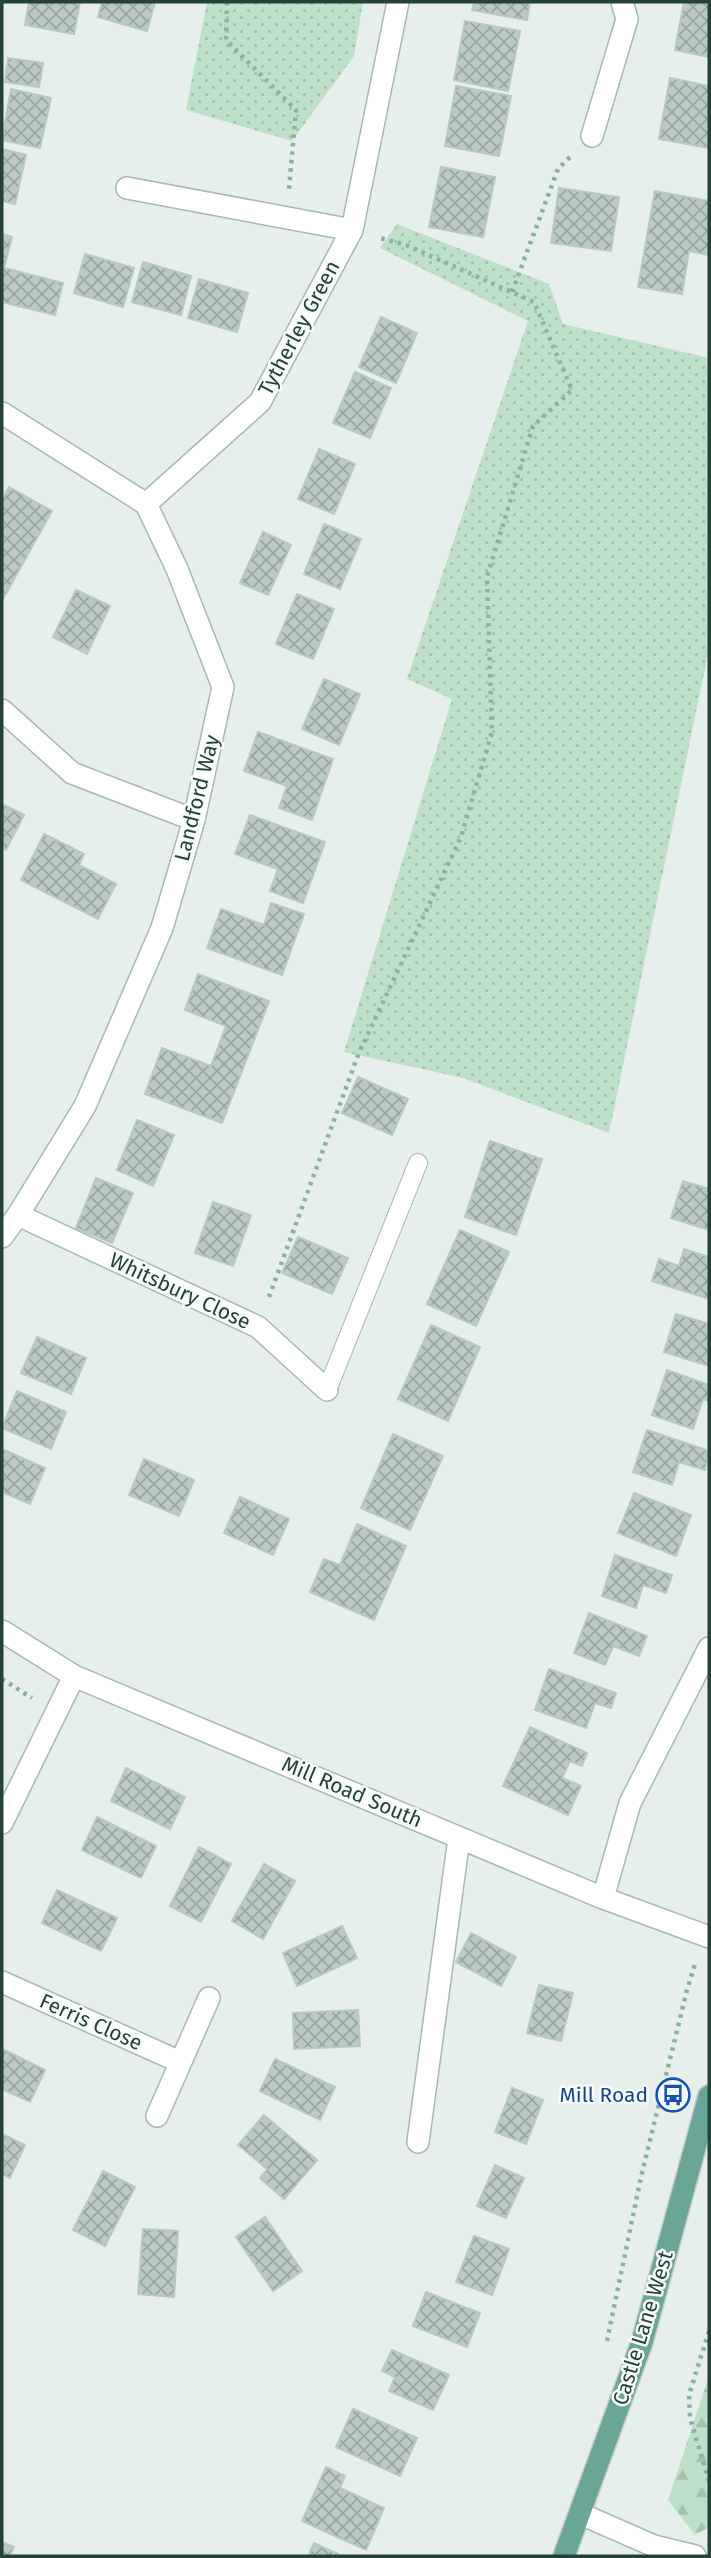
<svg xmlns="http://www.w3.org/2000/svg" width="711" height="2558" font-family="'Fira Sans',sans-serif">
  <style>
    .forest { fill: url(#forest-firs) }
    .park { fill: url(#park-dots) }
    .building { fill: url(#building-cross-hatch); stroke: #b8c9c2; stroke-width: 2 }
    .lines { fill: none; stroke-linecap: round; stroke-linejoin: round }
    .lane-casing { stroke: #a8b8b2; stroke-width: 20 }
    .street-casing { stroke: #a8b8b2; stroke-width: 24 }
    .primary-casing { stroke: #c2cac8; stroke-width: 24 }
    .path { stroke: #86b3a5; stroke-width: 4.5; stroke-dasharray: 3.5 5; stroke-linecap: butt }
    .lane { stroke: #fff; stroke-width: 18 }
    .street { stroke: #fff; stroke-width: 21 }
    .primary { stroke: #6aa596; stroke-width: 21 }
    .labels { text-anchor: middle; stroke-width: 5; stroke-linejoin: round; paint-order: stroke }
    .street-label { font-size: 21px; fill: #24423a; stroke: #f7fbf9 }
    .transit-label { font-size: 21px; fill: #164399; stroke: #f7fbf9; text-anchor: end }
  </style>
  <defs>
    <pattern id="forest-firs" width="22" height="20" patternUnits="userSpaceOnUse" patternTransform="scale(1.75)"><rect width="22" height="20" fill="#bfe0c8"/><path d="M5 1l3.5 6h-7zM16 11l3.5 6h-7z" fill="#a4c1ad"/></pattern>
    <pattern id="park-dots" width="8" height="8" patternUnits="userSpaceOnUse" patternTransform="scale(1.75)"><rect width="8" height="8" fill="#bfe0c8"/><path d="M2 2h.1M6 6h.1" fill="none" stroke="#a4c1ad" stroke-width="1.8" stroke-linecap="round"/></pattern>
    <pattern id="building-cross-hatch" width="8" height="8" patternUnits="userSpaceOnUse" patternTransform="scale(1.75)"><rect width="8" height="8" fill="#bbcac4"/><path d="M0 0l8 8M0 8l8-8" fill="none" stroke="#98a6a0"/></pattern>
  </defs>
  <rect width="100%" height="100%" fill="#e6efeb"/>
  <!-- forest -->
  <path class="forest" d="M709 2376V2527L695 2535 668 2500Z"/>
  <!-- park -->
  <path class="park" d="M207 2H363L354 56 292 141 186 110Z
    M397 224 549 284 563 324 709 358V649L609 1133 463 1078 344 1052 452 699 407 679 528 321 380 248Z"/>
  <!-- building -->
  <path class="building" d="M29 2H80L74 34 25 25Z
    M102 2H155L147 31 98 17Z
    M474 2H530L527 20 472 10Z
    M684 2H709V57L675 50Z
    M465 21 520 31 508 91 454 80Z
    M8 58 43 63 39 87 5 82Z
    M670 78 709 86V148L659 139Z
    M456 86 511 96 499 156 445 146Z
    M11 89 51 98 40 148 2 140Z
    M2 149 26 155 15 204 2 201Z
    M441 167 495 177 483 237 429 227Z
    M559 188 619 197 611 251 551 243Z
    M655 191 709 201V255L689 251 682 294 638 287Z
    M2 234 12 237 4 268 63 283 55 315 2 302Z
    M85 254 134 268 123 307 74 293Z
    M143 262 191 276 181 315 132 302Z
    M199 279 248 293 237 332 188 318Z
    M381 317 417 333 396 383 359 367Z
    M355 372 391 388 370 438 333 423Z
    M319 449 355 464 334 514 298 499Z
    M9 487 52 511 2 601V500Z
    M324 524 361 539 340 589 304 574Z
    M263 532 291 545 268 595 240 583Z
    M76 590 110 606 87 654 53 637Z
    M297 594 334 609 313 659 276 644Z
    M324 679 360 694 339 745 302 729Z
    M258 732 333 759 312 820 279 808 287 786 244 771Z
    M2 804 24 815 6 850 2 848Z
    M250 815 325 842 303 903 270 891 278 869 235 854Z
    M44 834 84 854 79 865 116 884 98 919 21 880Z
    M271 903 304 914 282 975 207 948 221 909 264 925Z
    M198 974 269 1001 222 1123 145 1094 162 1048 211 1066 226 1026 185 1010Z
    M358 1077 408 1099 392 1135 342 1113Z
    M137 1120 174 1135 153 1186 117 1170Z
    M490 1141 542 1159 516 1235 465 1217Z
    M96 1178 133 1193 112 1243 76 1228Z
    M683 1181 709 1189V1230L671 1218Z
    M213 1202 251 1215 233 1266 195 1253Z
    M460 1230 509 1252 476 1326 427 1304Z
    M298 1237 348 1258 332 1294 282 1273Z
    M684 1249 709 1257V1299L652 1281 659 1259 679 1266Z
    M676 1314 709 1324V1366L664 1352Z
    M431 1325 480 1347 448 1421 398 1399Z
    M37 1337 86 1358 71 1394 21 1373Z
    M667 1370 709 1385V1401L703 1399 693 1429 652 1415Z
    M17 1391 66 1412 51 1449 2 1428Z
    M647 1430 709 1451 705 1470 679 1462 672 1485 633 1472Z
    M393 1434 443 1456 410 1530 361 1508Z
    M2 1449 45 1468 30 1504 2 1492Z
    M144 1459 194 1480 179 1516 129 1495Z
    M634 1493 691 1515 676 1556 618 1533Z
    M240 1497 289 1519 273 1555 224 1533Z
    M357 1524 406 1546 374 1620 310 1592 324 1559 340 1565Z
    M615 1555 672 1575 666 1593 643 1585 636 1608 602 1596Z
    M589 1613 647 1636 639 1656 613 1646 605 1665 574 1653Z
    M549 1669 616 1693 611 1708 595 1703 586 1728 535 1710Z
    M530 1727 587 1753 582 1766 570 1761 562 1778 581 1786 568 1815 503 1786Z
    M126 1768 185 1797 170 1829 111 1801Z
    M97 1817 156 1846 141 1878 82 1850Z
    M199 1847 231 1864 201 1922 170 1906Z
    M264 1864 295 1881 263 1939 232 1921Z
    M57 1890 117 1918 101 1951 42 1923Z
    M342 1926 357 1958 297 1986 283 1953Z
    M471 1933 516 1957 501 1986 456 1962Z
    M539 1985 573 1993 561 2041 527 2033Z
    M358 2010 360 2046 294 2049 293 2013Z
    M2 2049 45 2070 30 2102 2 2089Z
    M275 2059 335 2087 320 2120 260 2091Z
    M512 2088 543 2100 526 2144 495 2132Z
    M264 2115 317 2160 284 2199 260 2178 267 2169 238 2145Z
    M2 2134 25 2145 10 2178 2 2174Z
    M495 2165 524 2178 506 2218 477 2206Z
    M103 2171 135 2187 105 2246 73 2230Z
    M265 2217 302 2271 273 2291 236 2237Z
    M143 2229 178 2231 174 2297 138 2294Z
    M474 2236 509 2249 492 2295 456 2282Z
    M426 2292 480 2313 467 2347 413 2326Z
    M392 2350 449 2375 433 2410 389 2391 395 2377 382 2371Z
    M353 2409 417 2438 400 2476 336 2447Z
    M326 2467 345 2476 340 2488 384 2508 366 2550 302 2521Z
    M2 2542 14 2547 10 2556H2Z
    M314 2543 342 2556H308Z"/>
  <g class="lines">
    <defs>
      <path id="lane" d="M327 1390 418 1163"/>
      <path id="street" d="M592 136 627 19 622 2
        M127 188 352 230
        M2 413 146 504 177 569 223 687 194 820 162 928 85 1106 18 1215 2 1237
        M146 504 260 402 352 230 398 2
        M2 710 72 773 194 820
        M18 1215 258 1327 327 1390
        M2 1631 74 1676 603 1898 709 1937
        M2 1823 74 1676
        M603 1898 630 1803 709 1648
        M2 1982 180 2062
        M157 2116 209 1998
        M418 2142 459 1838
        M581 2514 654 2546 695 2556"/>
      <path id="primary" d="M564 2556 642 2342 709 2096"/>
    </defs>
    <!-- lane casing -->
    <use href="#lane" class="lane-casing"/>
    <!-- street casing -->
    <use href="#street" class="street-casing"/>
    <!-- primary casing -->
    <use href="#primary" class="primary-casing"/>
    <!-- path -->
    <path class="path" d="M227 2 226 40 296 110 289 189
      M512 292 558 169 571 156
      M269 1297 358 1055 461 837 492 732 487 577 533 426 572 390 534 302 406 245 380 238
      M2 1679 32 1698
      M709 2331 689 2395 690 2418 709 2481
      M607 2341 641 2177 687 1990 695 1964"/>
    <!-- lane -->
    <use href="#lane" class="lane"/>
    <!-- street -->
    <use href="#street" class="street"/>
    <!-- primary -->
    <use href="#primary" class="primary"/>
  </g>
  <!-- icons -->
  <defs>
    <symbol id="bus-ring" viewBox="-11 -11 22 22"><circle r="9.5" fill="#f7fbf9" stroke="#1a4fb4" stroke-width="1.5"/><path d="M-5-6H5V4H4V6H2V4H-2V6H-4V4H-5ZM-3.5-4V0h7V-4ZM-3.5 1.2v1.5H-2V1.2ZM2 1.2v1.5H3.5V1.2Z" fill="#1a4fb4"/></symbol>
  </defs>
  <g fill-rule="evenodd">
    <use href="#bus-ring" x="654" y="2076" width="38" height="38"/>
  </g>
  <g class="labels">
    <!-- street labels -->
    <g class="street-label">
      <text transform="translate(299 328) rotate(-62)" y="7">Tytherley Green</text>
      <text transform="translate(197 798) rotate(-76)" y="7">Landford Way</text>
      <text transform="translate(180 1291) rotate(25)" y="7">Whitsbury Close</text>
      <text transform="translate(352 1792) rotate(23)" y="7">Mill Road South</text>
      <text transform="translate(91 2022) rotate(24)" y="7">Ferris Close</text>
      <text transform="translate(643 2328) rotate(-73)" y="7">Castle Lane West</text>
    </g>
    <!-- transit labels -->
    <g class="transit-label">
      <text x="648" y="2102">Mill Road</text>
    </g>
  </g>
  <!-- border -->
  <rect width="711" height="2558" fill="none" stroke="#24423a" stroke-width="7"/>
</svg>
